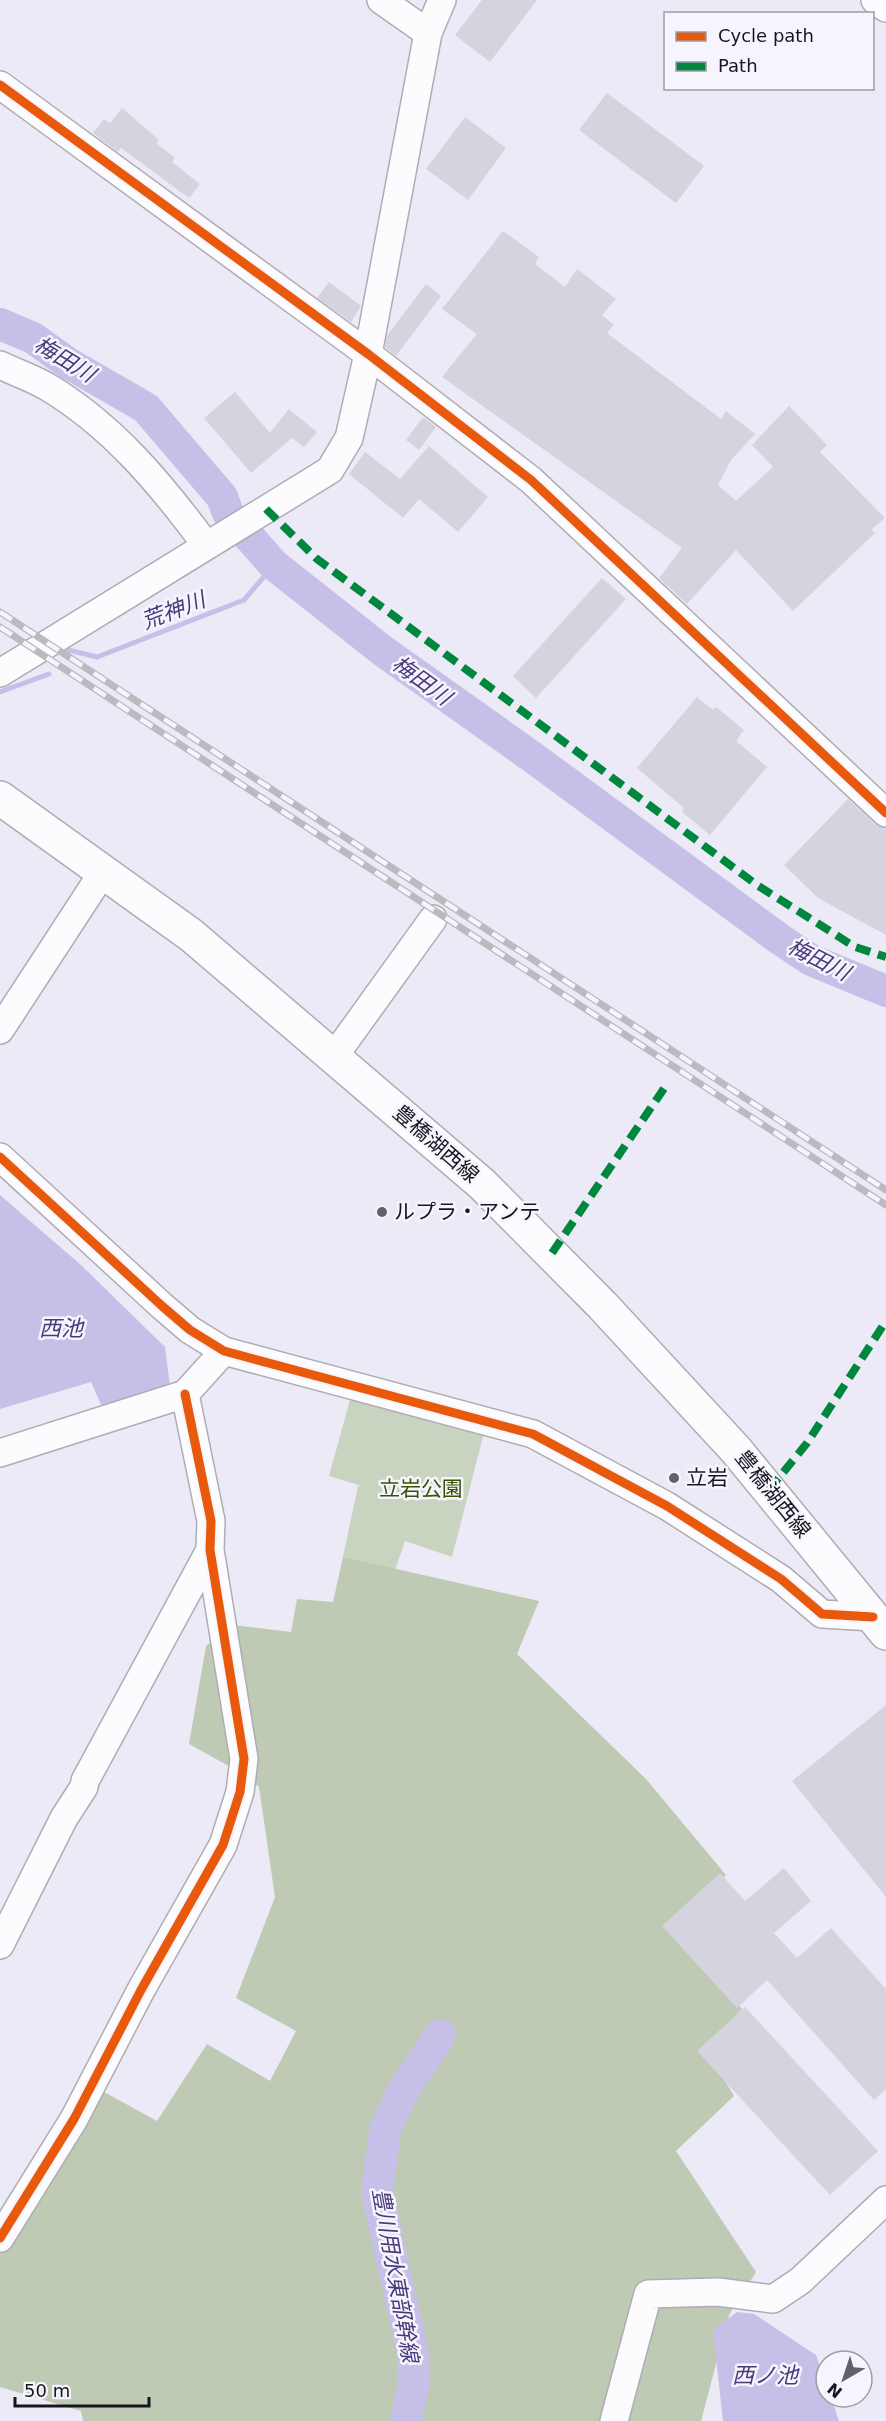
<svg xmlns="http://www.w3.org/2000/svg" width="886" height="2421" font-family="'DejaVu Sans','Noto Sans JP',sans-serif">
  <style>
    .green { fill: #c8d3c0 }
    .forest { fill: #becab3 }
    .water { fill: #c6bfe7 }
    .lines { fill: none; stroke-linecap: round; stroke-linejoin: round }
    .stream { stroke: #c6bfe7; stroke-width: 5 }
    .river { stroke: #c6bfe7; stroke-width: 32 }
    .building { fill: #d5d3dd }
    .minor-casing { stroke: #aeacb5; stroke-width: 30 }
    .major-casing { stroke: #aeacb5; stroke-width: 36 }
    .minor { stroke: #fcfcfe; stroke-width: 27 }
    .major { stroke: #fcfcfe; stroke-width: 33 }
    .rail-casing { stroke: #bcbabe; stroke-width: 7 }
    .rail { stroke: #f6f5fd; stroke-width: 4.5; stroke-dasharray: 14; stroke-linecap: butt }
    .quiet { stroke: #00873e; stroke-width: 8; stroke-dasharray: 15 8; stroke-linecap: butt }
    .cycleway-casing { stroke: #f6f5fd; stroke-width: 13 }
    .cycleway { stroke: #e8590c; stroke-width: 9 }
    .poi-dot { fill: #626069; stroke: #f6f5fd; stroke-width: 2 }
    .labels { text-anchor: middle; stroke-width: 5; stroke-linejoin: round; paint-order: stroke }
    .street-label { font-size: 21px; fill: #18161d; stroke: #f6f5fd }
    .poi-label { font-size: 21px; fill: #18161d; stroke: #f6f5fd; text-anchor: start }
    .park-label { font-size: 21px; fill: #385302; stroke: #f6f5fd }
    .water-label { font-size: 22px; font-style: italic; fill: #4b3a7a; stroke: #f6f5fd }
  </style>
  <rect width="100%" height="100%" fill="#eceaf6"/>
  <!-- green -->
  <path class="green" d="M353 1389 486 1425 452 1557 405 1541 395 1570 343 1557 358 1486H362L329 1476Z"/>
  <!-- forest -->
  <path class="forest" d="M343 1557 539 1601 517 1654 646 1779 726 1875 676 1930 742 2009 706 2048 734 2096 676 2151 756 2272 729 2315 701 2421H83L81 2411 0 2387V2252L95 2087 157 2121 207 2044 270 2081 296 2031 236 1998 275 1897 259 1787 243 1774 189 1744 206 1646 234 1625 291 1632 297 1599 333 1602Z"/>
  <!-- water -->
  <path class="water" d="M0 1195 81 1265 165 1347 170 1386 102 1407 91 1382 0 1409Z
    M737 2312 754 2314 816 2355 826 2384V2397H831L839 2421H723L713 2330Z"/>
  <g class="lines">
    <!-- stream -->
    <path class="stream" d="M68 650 97 657 244 600 274 565
      M0 692 49 674"/>
    <!-- river -->
    <path class="river" d="M0 324 33 338 68 363 146 408 222 497 228 513 274 565 383 651 535 759 778 938 811 960 886 991
      M406 2421 413 2387V2354L377 2192 385 2130 403 2091 440 2035"/>
  </g>
  <!-- building -->
  <path class="building" d="M482 0H537L490 62 455 35Z
    M607 93 704 166 676 203 579 130Z
    M122 108 159 140 157 144 175 158 172 162 200 184 189 198 121 148 118 152 93 133 104 119 110 123Z
    M465 117 506 148 468 200 426 169Z
    M503 231 539 257 535 264 565 287 577 269 616 299 602 315 614 325 607 333 721 419 726 411 755 434 731 460 718 485 736 501 773 467 752 445 789 406 827 445 820 452 885 518 871 530 875 533 793 611 736 550 687 604 659 578 682 548 442 377 477 334 442 309Z
    M329 282 361 306 351 322 317 298Z
    M426 284 441 296 396 356 385 347 387 336Z
    M235 392 270 433 289 409 317 432 304 447 292 438 251 473 204 418Z
    M423 417 436 427 419 450 406 440Z
    M429 446 488 497 458 532 419 499 403 518 349 474 365 452 400 479Z
    M602 578 626 599 536 698 513 676Z
    M697 697 713 710 716 707 744 730 736 741 767 767 710 835 682 812 684 808 637 768Z
    M848 799 875 824 886 829V935L818 898 784 865Z
    M886 1705V1897L792 1781Z
    M784 1868 811 1901 774 1933 797 1958 831 1928 886 1989V2089L874 2100 767 1980 737 2008 662 1926 720 1873 745 1901Z
    M745 2007 878 2151 830 2195 697 2051Z"/>
  <g class="lines">
    <defs>
      <path id="minor" d="M381 0 428 33
        M875 0 886 8
        M0 85 368 354 531 480 886 813
        M0 365C15 372 32 378 46 386 112 425 161 484 206 545
        M0 673 330 470 349 438 368 354 428 33 442 0
        M0 1030 103 872
        M335 1055 433 919
        M0 1157 162 1306 190 1330 224 1351 533 1434 667 1506 781 1579 822 1614 873 1617
        M0 1453 185 1394 224 1351
        M0 1945 64 1818 84 1787 85 1781 210 1550
        M0 2238 74 2119 141 1990 223 1845 240 1792 244 1759 210 1550 211 1521 185 1394
        M614 2421 648 2294 718 2292 773 2299 800 2281 886 2200"/>
      <path id="major" d="M0 798 191 935 482 1184 603 1306 736 1450 886 1633"/>
    </defs>
    <!-- minor casing -->
    <use href="#minor" class="minor-casing"/>
    <!-- major casing -->
    <use href="#major" class="major-casing"/>
    <!-- minor -->
    <use href="#minor" class="minor"/>
    <!-- major -->
    <use href="#major" class="major"/>
    <defs>
      <path id="rail" d="M0 612 886 1190
        M0 627 886 1205"/>
    </defs>
    <!-- rail casing -->
    <use href="#rail" class="rail-casing"/>
    <!-- rail -->
    <use href="#rail" class="rail"/>
    <!-- quiet -->
    <path class="quiet" d="M266 509 317 559 757 885 855 947 886 957
      M552 1253 665 1087
      M769 1490 807 1443 886 1321"/>
    <defs>
      <path id="cycleway" d="M0 85 368 354 531 480 886 813
        M0 1157 162 1306 190 1330 224 1351 533 1434 667 1506 781 1579 822 1614 873 1617
        M0 2238 74 2119 141 1990 223 1845 240 1792 244 1759 210 1550 211 1521 185 1394"/>
    </defs>
    <!-- cycleway casing -->
    <use href="#cycleway" class="cycleway-casing"/>
    <!-- cycleway -->
    <use href="#cycleway" class="cycleway"/>
  </g>
  <!-- markers -->
  <g class="poi-dot">
    <circle cx="382" cy="1212" r="6"/>
    <circle cx="674" cy="1478" r="6"/>
  </g>
  <g class="labels">
    <!-- street labels -->
    <g class="street-label">
      <text transform="translate(436 1144) rotate(41)" y="7">豊橋湖西線</text>
      <text transform="translate(773 1494) rotate(51)" y="7">豊橋湖西線</text>
    </g>
    <!-- poi labels -->
    <g class="poi-label">
      <text x="394" y="1219">ルプラ・アンテ</text>
      <text x="686" y="1485">立岩</text>
    </g>
    <!-- park labels -->
    <g class="park-label">
      <text x="421" y="1496">立岩公園</text>
    </g>
    <!-- water labels -->
    <g class="water-label">
      <text transform="translate(65 359) rotate(31)" y="8">梅田川</text>
      <text transform="translate(173 610) rotate(-21)" y="8">荒神川</text>
      <text transform="translate(422 680) rotate(36)" y="8">梅田川</text>
      <text transform="translate(819 959) rotate(27)" y="8">梅田川</text>
      <text x="61" y="1336">西池</text>
      <text transform="translate(396 2275) rotate(80)" y="8">豊川用水東部幹線</text>
      <text x="765" y="2383">西ノ池</text>
    </g>
  </g>
  <!-- legend -->
  <rect x="664" y="12" width="210" height="78" fill="#f6f5fd" stroke="#9d9ca3" stroke-width="1.5"/>
  <rect x="676" y="32" width="30" height="9" fill="#e8590c" stroke="#9d9ca3" stroke-width="1.5"/>
  <text x="718" y="42" font-size="18" fill="#18161d">Cycle path</text>
  <rect x="676" y="62" width="30" height="9" fill="#00873e" stroke="#9d9ca3" stroke-width="1.5"/>
  <text x="718" y="72" font-size="18" fill="#18161d">Path</text>
  <!-- north arrow -->
  <g transform="translate(844 2379) rotate(219)"><circle r="28" fill="#f6f5fd" stroke="#9d9ca3" stroke-width="1.5"/>
  <path d="M0-4.5L10 22L0 15L-10 22Z" fill="#626069"/>
  <text y="-9" font-size="16" font-weight="bold" text-anchor="middle" fill="#18161d">N</text>
  </g>
  <!-- scale -->
  <path d="M15 2397v9h134v-9" fill="none" stroke="#18161d" stroke-width="3"/>
  <text x="24" y="2397" font-size="18" fill="#18161d" stroke="#f6f5fd" stroke-width="4.5" paint-order="stroke">50 m</text>
</svg>
